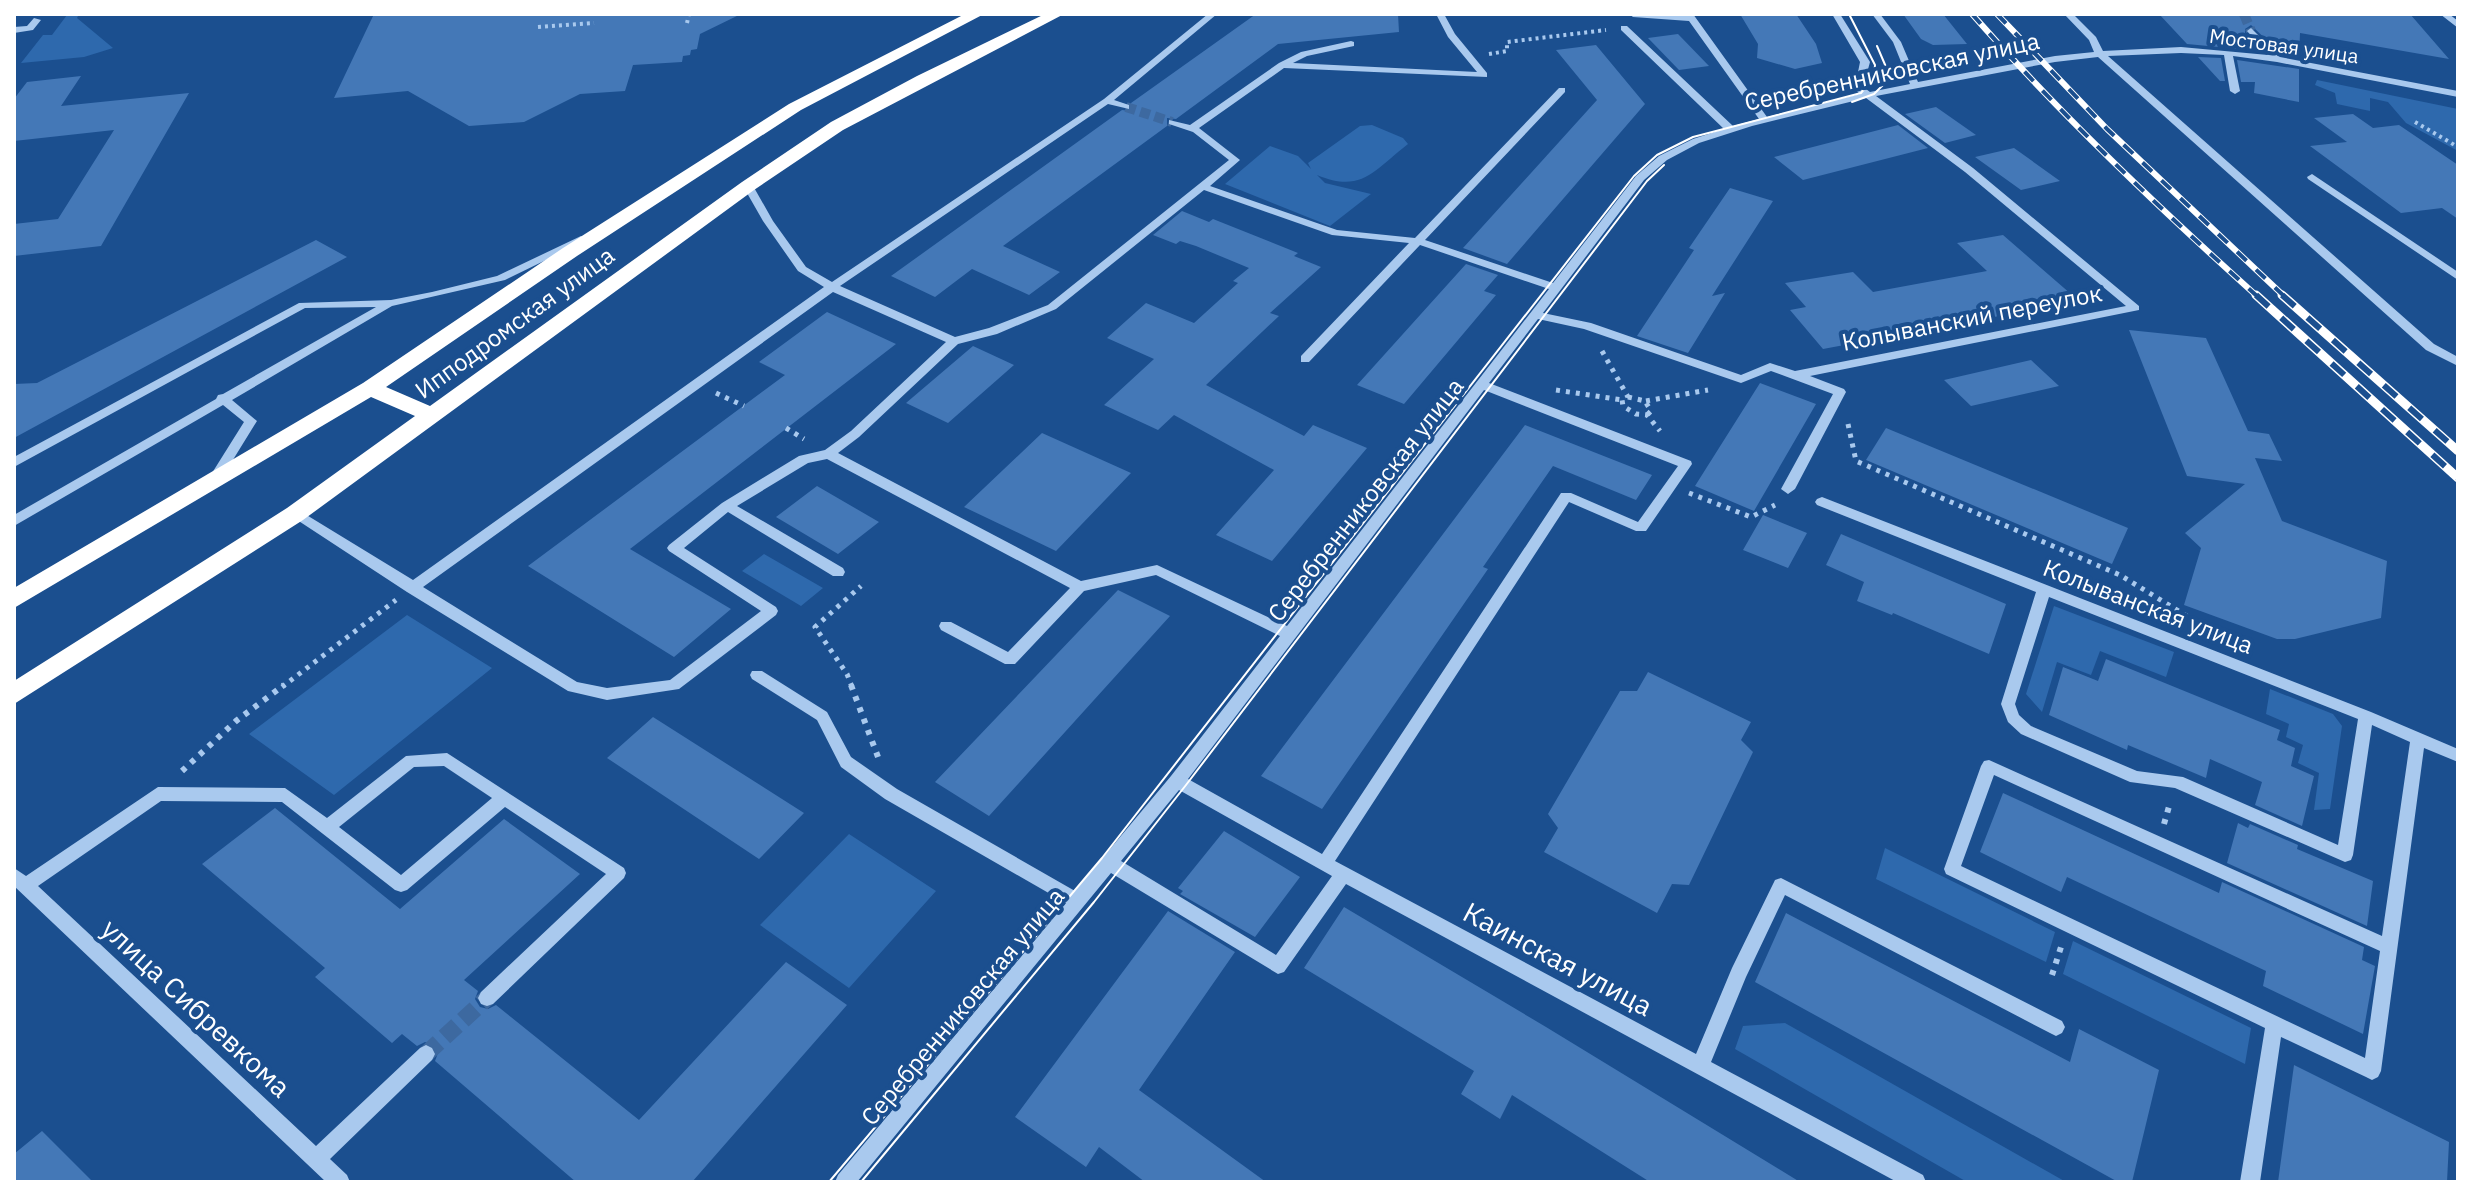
<svg xmlns="http://www.w3.org/2000/svg" width="2472" height="1196" font-family="'IBM Plex Sans',sans-serif">
  <style>
    .green { fill: #2e69ad }
    .building { fill: #4478b7 }
    .lines { fill: none; stroke-linecap: round; stroke-linejoin: round }
    .minor-tunnel-far1 { stroke: #3d69a0; stroke-width: 10; stroke-dasharray: 10 5; stroke-linecap: butt }
    .minor-tunnel { stroke: #3d69a0; stroke-width: 17; stroke-dasharray: 17 8; stroke-linecap: butt }
    .path-far2 { stroke: #a9c9ee; stroke-width: 4; stroke-dasharray: 3 4; stroke-linecap: butt }
    .path-far1 { stroke: #a9c9ee; stroke-width: 5; stroke-dasharray: 4 6; stroke-linecap: butt }
    .path { stroke: #a9c9ee; stroke-width: 6; stroke-dasharray: 5 7; stroke-linecap: butt }
    .minor { fill: #a9c9ee; fill-rule: evenodd }
    .highway { fill: #fff; fill-rule: evenodd }
    .tram { stroke: #fff; stroke-width: 2 }
    .rail-far1-casing { stroke: #fff; stroke-width: 6 }
    .rail-casing { stroke: #fff; stroke-width: 9 }
    .rail-far1 { stroke: #1b4f8f; stroke-width: 4; stroke-dasharray: 13; stroke-linecap: butt }
    .rail { stroke: #1b4f8f; stroke-width: 6; stroke-dasharray: 17; stroke-linecap: butt }
    .labels { text-anchor: middle; stroke-width: 8; stroke-linejoin: round; paint-order: stroke }
    .far-street-label { font-size: 20px; fill: #fff; stroke: #1b4f8f }
    .street-label { font-size: 24px; fill: #fff; stroke: #1b4f8f }
    .near-street-label { font-size: 28px; fill: #fff; stroke: #1b4f8f }
  </style>
  <rect width="100%" height="100%" fill="#1b4f8f"/>
  <!-- green -->
  <path class="green" d="M79 14 77 18 113 48 84 57 21 63 43 35H52L67 15Z
    M2317 80 2458 109V151L2406 123 2388 102 2370 98V111L2337 104 2335 93 2315 85Z
    M1372 125 1403 138 1408 144C1374 170 1362 194 1317 175L1325 183 1371 194 1330 226 1225 184 1270 146 1298 156 1311 169 1308 163 1360 126Z
    M764 554 823 588 801 606 742 571Z
    M2054 606 2174 652 2166 677 2100 651 2091 675 2057 662 2042 712 2026 694Z
    M407 615 492 668 334 795 249 734Z
    M2270 689 2333 714 2342 726 2330 809 2314 810 2319 773 2298 763 2303 745 2286 737 2289 724 2266 714Z
    M849 834 936 891 849 988 760 925Z
    M1885 848 2055 932 2046 962 1876 879Z
    M2073 941 2251 1028 2245 1064 2063 974Z
    M1785 1023 2066 1182H1967L1735 1049 1743 1026Z"/>
  <!-- building -->
  <path class="building" d="M374 14H741L700 34 697 49 691 50 690 55 683 56 682 62 633 65 625 91 580 94 524 122 469 126 408 91 334 98Z
    M1256 14H1398L1399 32 1278 44 1176 119 1167 118V126L1003 246 1060 272 1029 295 972 269 935 297 891 276 1122 110 1131 111V103Z
    M1740 14H1796L1816 44 1822 63 1795 69 1757 58 1758 44Z
    M1903 14H1943L1967 44 1933 45 1921 39Z
    M2159 14H2410L2449 59 2300 33 2299 58 2281 54 2251 25 2245 29V33L2261 51 2187 44Z
    M1678 34 1709 66 1679 70 1648 38Z
    M1596 45 1645 104 1507 264 1463 248 1597 100 1556 50Z
    M2198 57 2221 58 2225 81H2220Z
    M2237 60 2299 69V102L2254 93 2255 82H2241Z
    M81 76 61 106 189 93 101 246 14 256V224L58 219 114 130 14 141V99L27 82Z
    M1936 107 1976 135 1945 143 1905 114Z
    M2353 114 2373 128 2399 125 2458 165V219L2442 208 2401 213 2310 146 2347 142 2314 118Z
    M1898 125 1928 148 1803 180 1774 157Z
    M2014 148 2060 181 2021 190 1975 157Z
    M1730 188 1773 201 1712 296 1725 293 1688 353 1637 336 1694 250 1689 248Z
    M1182 211 1209 222 1213 219 1298 253 1294 256 1321 267 1270 313 1279 316 1206 385 1304 436 1313 425 1367 448 1272 561 1216 535 1274 470 1174 415 1158 430 1104 405 1154 359 1107 338 1146 303 1194 323 1238 283 1233 281 1249 268 1196 246 1180 241 1176 244 1153 235Z
    M2003 235 2079 301 1823 349 1790 310 1806 307 1785 283 1853 272 1873 292 1987 271 1957 243Z
    M316 240 347 257 14 438V384L37 383Z
    M1466 264 1498 275 1484 291 1496 295 1404 404 1357 385Z
    M827 312 896 344 630 549 731 609 674 657 528 566 785 375 759 362Z
    M2129 330 2206 338 2248 431 2269 434 2282 461 2255 458 2282 521 2387 561 2381 618 2295 639H2277L2184 605 2201 548 2185 533 2245 484 2187 476Z
    M973 346 1014 365 948 423 906 403Z
    M2031 360 2059 386 1971 406 1944 380Z
    M1760 383 1816 404 1754 511 1695 486Z
    M1525 425 1652 475 1636 500 1553 466 1483 567 1488 569 1322 809 1261 776Z
    M1886 428 2128 528 2112 564 1866 460Z
    M1042 433 1131 473 1056 551 964 507Z
    M817 486 879 522 838 554 776 517Z
    M1763 515 1807 533 1788 568 1743 550Z
    M1841 534 2006 604 1989 654 1893 613 1892 615 1857 601 1864 582 1826 565Z
    M1118 590 1170 616 989 816 935 782Z
    M2106 659 2280 730 2277 740 2295 748 2291 766 2314 776 2302 826 2255 805 2262 782 2210 759 2206 778 2128 745 2127 750 2049 715 2063 667 2098 681Z
    M1648 672 1751 722 1741 740 1753 752 1689 885 1672 884 1657 913 1544 852 1558 828 1548 814 1620 691H1637Z
    M653 717 804 813 759 859 607 758Z
    M2003 793 2219 893 2222 882 2364 947 2362 960 2375 966 2363 1034 2263 986 2266 971 2067 877 2061 892 1980 852Z
    M275 808 400 909 504 819 580 874 464 980 478 991 475 999 480 1007 488 1009 496 1005 639 1120 786 962 847 1005 692 1182H576L435 1061 438 1053 433 1045 425 1042 417 1046 402 1034 392 1043 315 977 325 968 202 864Z
    M2238 823 2248 828 2250 824 2298 845 2297 849 2373 881 2367 926 2227 863Z
    M1224 831 1300 877 1255 937 1180 894 1183 891 1178 888Z
    M1344 907 1546 1027 1800 1182H1650L1512 1095 1500 1119 1461 1094 1474 1071 1304 968Z
    M1168 911 1235 952 1139 1090 1266 1182H1145L1099 1147 1086 1167 1015 1117Z
    M1786 913 2070 1062 2079 1029 2159 1070 2132 1182H2118L1755 982Z
    M2294 1065 2449 1142 2447 1182H2278Z
    M42 1131 93 1182H14V1154Z"/>
  <g class="lines">
    <!-- minor-tunnel-far1 -->
    <path class="minor-tunnel-far1" d="M2244 14 2251 31
      M1126 107 1172 122"/>
    <!-- minor-tunnel -->
    <path class="minor-tunnel" d="M426 1054 487 998"/>
    <!-- path-far2 -->
    <path class="path-far2" d="M687 23 689 14
      M538 27 594 23
      M1489 54 1507 51V42L1606 30
      M2415 122 2458 147"/>
    <!-- path-far1 -->
    <path class="path-far1" d="M1602 351 1628 397 1622 400 1623 406 1636 414 1647 415 1660 431
      M1556 390 1622 400
      M716 393 744 406
      M1628 397 1645 401 1651 411 1647 415
      M1646 401 1708 390
      M1848 424 1856 461 2120 575 2206 628
      M786 428 804 439
      M1689 493 1751 517 1775 505
      M282 687 396 600
      M852 687 847 674 815 627 861 586"/>
    <!-- path -->
    <path class="path" d="M851 685 878 757
      M182 771 236 721 284 685
      M2164 824 2170 803
      M2052 975 2061 947"/>
    <!-- minor -->
    <path class="minor" d="M1208 14H1217L1114 100 1129 105V109L1108 104 840 286 955 337 989 328 1048 305 1229 160 1193 132 1169 124V120L1190 125 1279 63 1301 52 1351 41 1354 42V46L1307 56 1293 63 1477 72 1448 37 1436 14H1444L1455 34 1487 73V77L1284 68 1199 128 1240 160 1210 186 1337 230 1415 238 1559 88H1565V92L1425 240 1553 283 1636 176 1659 156 1693 139 1724 129 1621 30V26H1627L1733 126 1759 119 1689 21 1633 17 1629 14H1693L1767 117 1860 94 1847 83 1858 72 1860 62 1832 14H1840L1870 62 1867 73 1858 83 1870 92 1910 84 1893 42 1872 14H1880L1901 42 1918 82 2055 56 2094 52 2089 40 2064 14H2073L2096 37 2103 51 2181 47 2268 55 2247 31 2251 28 2280 57 2458 91V97L2277 62 2233 56 2240 91 2235 94 2230 91 2224 55 2181 53 2108 56 2434 344 2458 357V366L2426 350 2098 57 2055 62 1876 96 1973 168 2139 306V310L1810 376 1844 389 1846 392 1795 489 1788 494 1781 489 1833 394 1771 371 1741 383 1584 329 1538 319 1489 383 1691 461 1692 464 1646 531H1636L1569 502 1335 861 1696 1054 1732 968 1775 880 1781 878 2062 1021 2065 1027 2062 1033 2056 1036 2050 1033 1785 895 1746 977 1711 1062 1923 1175 1926 1182H1897L1346 884 1284 972 1278 974 1111 873 857 1182H835L838 1175 1066 903 885 799 841 767 817 720 752 679 750 675 752 671H762L827 712 851 757 897 789 1075 891 1171 776 1280 636 1156 575 1084 591 1015 664H1005L941 630 939 626 941 622H951L1008 652 1070 588 827 459 808 463 737 506 843 568 845 572 843 576H833L728 512 684 548 776 607 778 611 776 615 679 689 607 700 568 691 407 592 288 514 295 509 300 511 413 580 824 287 798 271 763 221 743 186 744 184H752L773 221 806 267 832 282 1104 99ZM1866 98 1965 172 2126 306 1795 371 1770 363 1741 375 1591 323 1543 313 1644 180 1667 160 1699 143 1752 126ZM1204 190 1332 235 1409 243 1301 356V362H1309L1420 245 1549 289 1287 626 1157 565 1081 581 838 453 859 437 958 344 997 334 1056 309ZM833 292 946 342 851 431 825 450 799 456 722 503 669 545 667 548 669 551 761 611 670 680 607 688 577 682 423 587ZM1484 390 1678 466 1638 522 1571 493H1561L1322 854 1188 779ZM1179 790 1332 876 1276 955 1121 861Z
      M2440 14H2449L2458 21V28Z
      M34 18 41 20 33 30 14 33V27L27 26Z
      M2312 174 2458 272V280L2308 179 2307 177Z
      M581 236 586 239 585 241 505 280 392 306 232 400 257 421 218 484H208L207 481 244 422 223 405 14 526V515L216 399 218 395 223 394 376 307 305 308 14 467V457L299 303 391 300 432 292 497 276Z
      M1822 497 2371 712 2458 749V762L2424 748 2381 1071 2378 1077 2372 1080 2366 1077 2281 1037 2260 1182H2240L2265 1028 1946 874 1944 869 1981 766 1984 761 1989 760 2382 936 2410 742 2372 725 2353 855 2351 860 2345 862 2175 788 2130 782 2021 734 2008 722 2001 704 2036 592 1817 505 1815 502 1817 499ZM2049 597 2358 719 2338 845 2183 777 2137 771 2031 726 2019 715 2015 704ZM1994 775 2380 951 2365 1058 1961 866Z
      M447 753 624 868 626 873 624 878 493 1004 487 1006 481 1004 478 998 481 992 606 874 505 807 407 890 401 892 395 890 282 802 161 801 38 886 316 1146 420 1048 426 1045 432 1048 435 1054 432 1060 330 1159 347 1175 350 1182H326L14 886V868L26 876 158 787 285 788 327 818 406 756ZM444 766 492 798 401 875 339 827 414 767Z"/>
    <!-- highway -->
    <path class="highway" d="M965 14H984L801 110 577 256 386 387 430 406 742 182 831 122 917 76 1045 14H1064L843 130 754 190 303 520 14 704V681L287 508 415 416 371 397 14 608V588L363 383 563 248 789 104Z"/>
    <!-- tram -->
    <path class="tram" d="M1852 102 1874 94 1885 83 1886 67 1877 46
      M829 1182 1102 858 1634 176 1657 155 1693 137 1861 93 1874 77 1875 65 1849 14
      M861 1182 1094 902 1186 785 1647 181 1664 165"/>
    <defs>
      <path id="rail-far1" d="M1972 14C2061 115 2158 207 2258 297
        M1997 14 2107 129 2285 297"/>
      <path id="rail" d="M2256 295 2458 478
        M2282 295 2458 451"/>
    </defs>
    <!-- rail-far1 casing -->
    <use href="#rail-far1" class="rail-far1-casing"/>
    <!-- rail casing -->
    <use href="#rail" class="rail-casing"/>
    <!-- rail-far1 -->
    <use href="#rail-far1" class="rail-far1"/>
    <!-- rail -->
    <use href="#rail" class="rail"/>
  </g>
  <g class="labels">
    <!-- far-street labels -->
    <g class="far-street-label">
      <text transform="translate(2284 46) rotate(8)" y="7">Мостовая улица</text>
    </g>
    <!-- street labels -->
    <g class="street-label">
      <text transform="translate(1892 72) rotate(-12)" y="8">Серебренниковская улица</text>
      <text transform="translate(1972 318) rotate(-11)" y="8">Колыванский переулок</text>
      <text transform="translate(515 323) rotate(-36)" y="8">Ипподромская улица</text>
      <text transform="translate(1366 500) rotate(-52)" y="8">Серебренниковская улица</text>
      <text transform="translate(2148 607) rotate(21)" y="8">Колыванская улица</text>
      <text transform="translate(963 1007) rotate(-50)" y="8">Серебренниковская улица</text>
    </g>
    <!-- near-street labels -->
    <g class="near-street-label">
      <text transform="translate(1558 959) rotate(28)" y="10">Каинская улица</text>
      <text transform="translate(196 1008) rotate(43)" y="10">улица Сибревкома</text>
    </g>
  </g>
  <!-- border -->
  <rect width="2472" height="1196" fill="none" stroke="#ffffff" stroke-width="32"/>
</svg>
